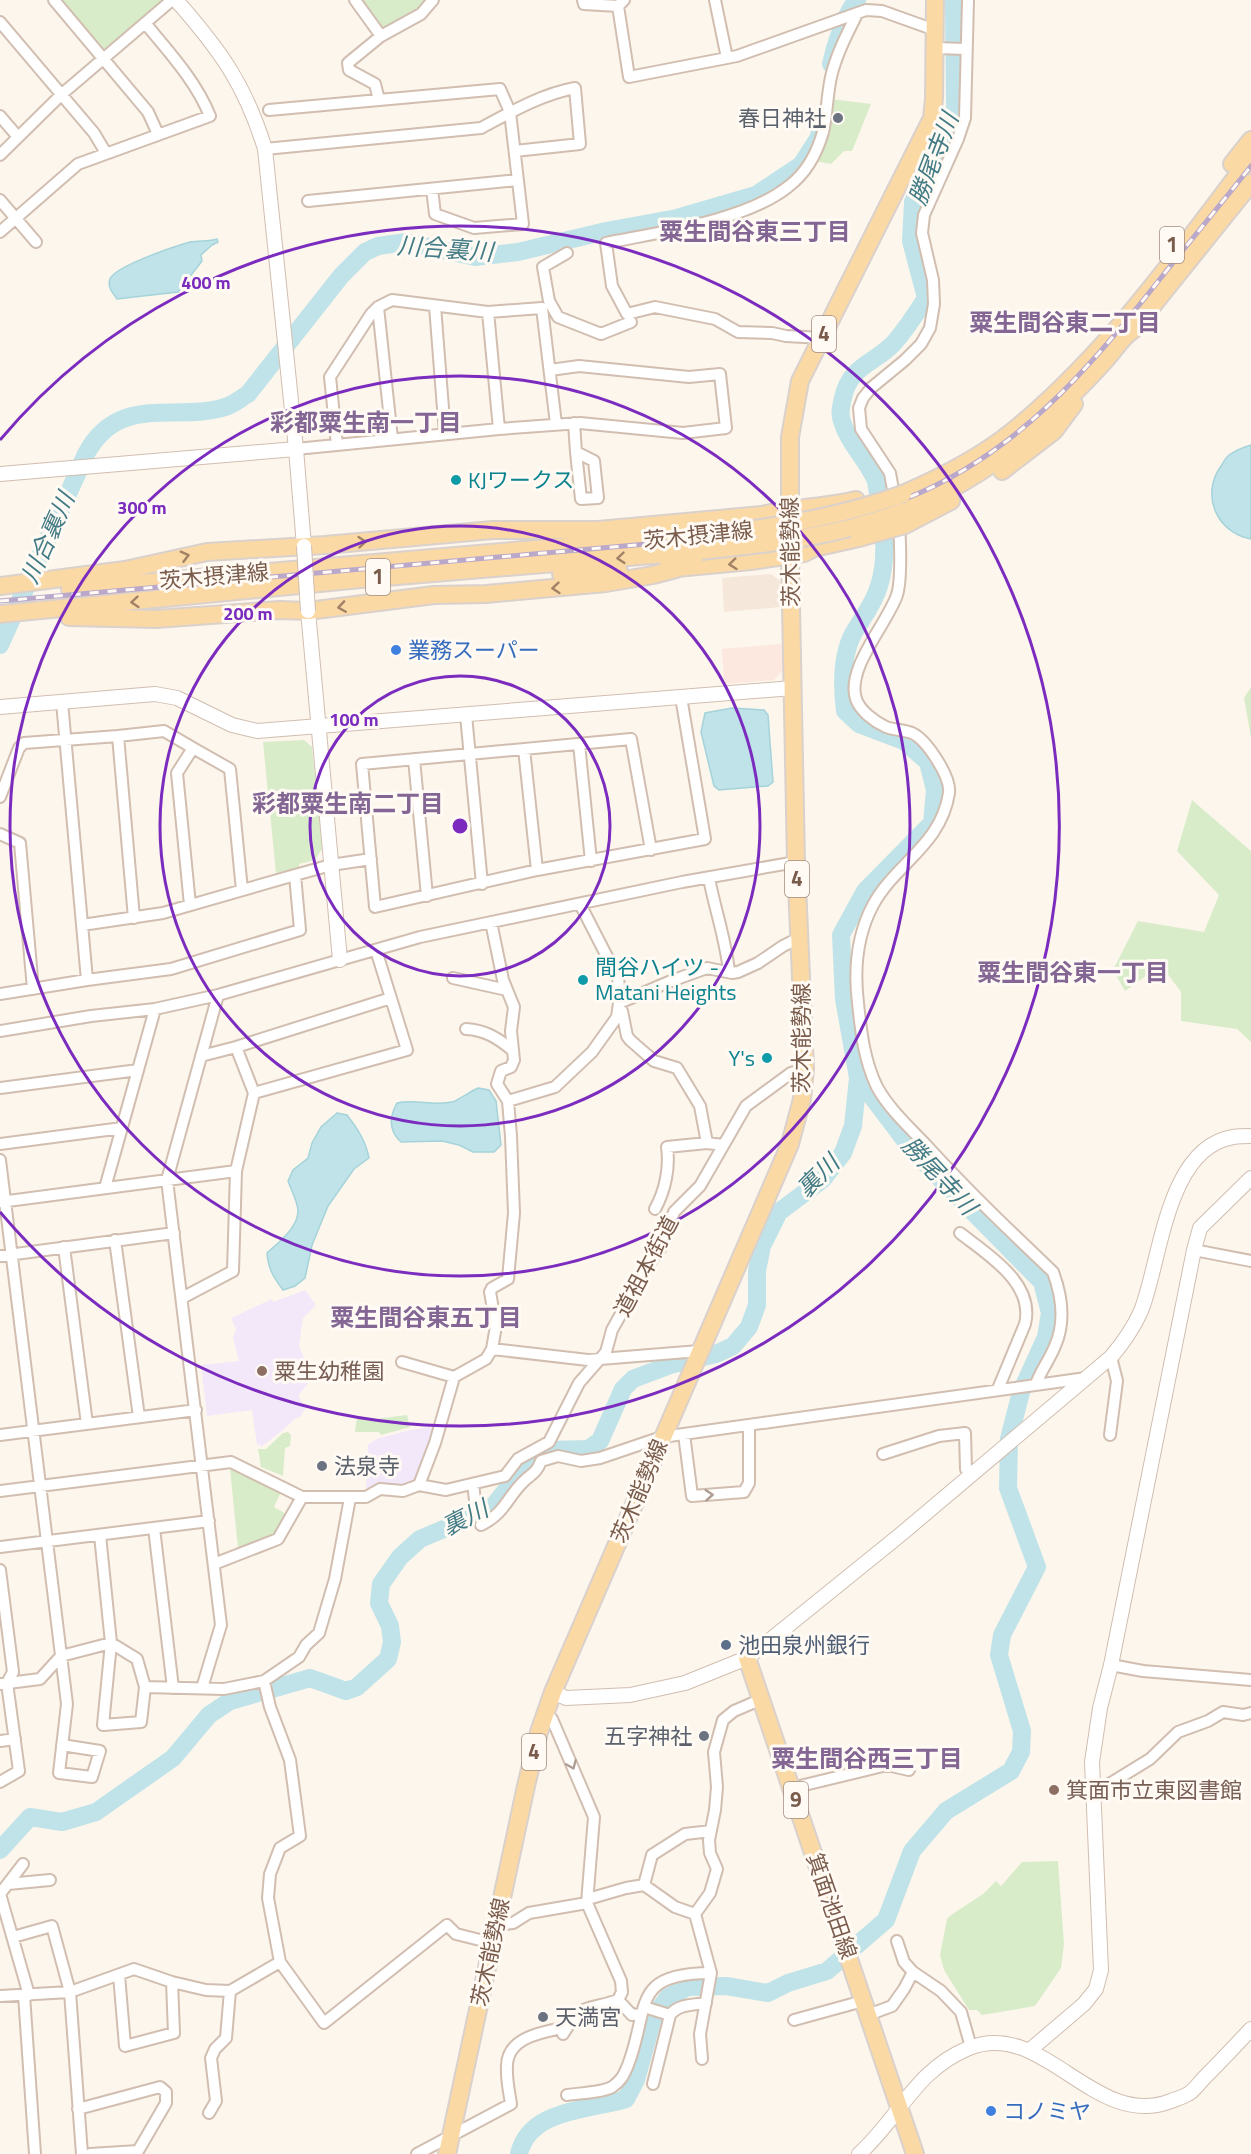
<svg xmlns="http://www.w3.org/2000/svg" width="1251" height="2154" font-family="'Titillium Web','Noto Sans JP',sans-serif">
  <style>
    .residential { fill: #f5e8da }
    .commercial { fill: #fde8e0 }
    .education { fill: #f3e8fa }
    .green { fill: #d8ecc9 }
    .water { fill: #bfe3e8; stroke: #a5d3da; stroke-width: 1.5 }
    .lines { fill: none; stroke-linecap: round; stroke-linejoin: round }
    .river { stroke: #bfe3e8; stroke-width: 18 }
    .minor-casing { stroke: #d1beb0; stroke-width: 14 }
    .tertiary-casing { stroke: #d1beb0; stroke-width: 16 }
    .primary-casing { stroke: #dad1cd; stroke-width: 20 }
    .minor { stroke: #fff; stroke-width: 10 }
    .tertiary { stroke: #fff; stroke-width: 14 }
    .primary { stroke: #fbd9a5; stroke-width: 16 }
    .rail-casing { stroke: #b9a8c9; stroke-width: 5 }
    .rail { stroke: #fffaf3; stroke-width: 3; stroke-dasharray: 9; stroke-linecap: butt }
    .tertiary-bridge-casing { stroke: #d1beb0; stroke-width: 16; stroke-linecap: butt }
    .primary-bridge-casing { stroke: #dad1cd; stroke-width: 20; stroke-linecap: butt }
    .tertiary-bridge { stroke: #fff; stroke-width: 14 }
    .primary-bridge { stroke: #fbd9a5; stroke-width: 16 }
    .oneway { stroke: #a18267 }
    .oneway2 { stroke: #af9d94 }
    .ring { fill: none; stroke: #7b2cbf; stroke-width: 3 }
    .worship-dot { fill: #6b7280; stroke: #fffaf3; stroke-width: 2 }
    .culture-dot { fill: #0f9aa8; stroke: #fffaf3; stroke-width: 2 }
    .shop-dot { fill: #3f7fe0; stroke: #fffaf3; stroke-width: 2 }
    .education-dot { fill: #8d6e63; stroke: #fffaf3; stroke-width: 2 }
    .service-dot { fill: #5c6f8a; stroke: #fffaf3; stroke-width: 2 }
    .labels { text-anchor: middle; stroke-width: 6; stroke-linejoin: round; paint-order: stroke }
    .shield { fill: #fffaf3; stroke: #a28b7f; stroke-width: 1.5 }
    .shield-label { font-size: 21px; font-weight: bold; fill: #7a5c4d }
    .worship-label { font-size: 22px; fill: #5b616d; stroke: #fffaf3; text-anchor: end }
    .culture-label { font-size: 22px; fill: #0d838f; stroke: #fffaf3; text-anchor: start }
    .street-label { font-size: 22px; fill: #7a5c4d; stroke: #fffaf3 }
    .shop-label { font-size: 22px; fill: #366cbe; stroke: #fffaf3; text-anchor: start }
    .education-label { font-size: 22px; fill: #785e54; stroke: #fffaf3; text-anchor: start }
    .service-label { font-size: 22px; fill: #4e5e75; stroke: #fffaf3; text-anchor: start }
    .water-label { font-size: 24px; font-style: italic; fill: #437c86; stroke: #fffaf3 }
    .neighbourhood-label { font-size: 24px; font-weight: bold; fill: #846695; stroke: #fffaf3 }
    .centre { fill: #7b2cbf; stroke: #fffaf3; stroke-width: 3 }
    .ring-label { font-size: 18px; text-anchor: middle; font-weight: bold; fill: #7b2cbf; stroke: #fffaf3; stroke-width: 6; stroke-linejoin: round; paint-order: stroke }
  </style>
  <rect width="100%" height="100%" fill="#fdf6ec"/>
  <!-- residential -->
  <path class="residential" d="M771 574 780 581 781 607 724 612 722 578Z"/>
  <!-- commercial -->
  <path class="commercial" d="M781 644 783 670 774 680 724 684 722 649Z"/>
  <!-- education -->
  <path class="education" d="M305 1290 316 1305 303 1318 299 1346 312 1378 299 1395V1398L306 1407 301 1416 295 1419 283 1430 261 1447 260 1444 257 1445 252 1410 207 1416 201 1365 239 1361 233 1338 236 1329 231 1318 272 1299 273 1302Z
    M435 1426 413 1482 406 1486 366 1488 368 1445 376 1439 411 1430Z"/>
  <!-- green -->
  <path class="green" d="M60 0H161L160 5 109 49 101 48Z
    M363 0H430L420 12 384 29Z
    M831 99 871 104 852 151H844L831 164 815 161Z
    M1251 687V738L1244 698Z
    M304 740 312 747 322 849 315 860 299 864V868L276 873 263 742Z
    M1192 800 1251 851V1042L1237 1029 1181 1021V992L1161 965 1125 991 1113 970 1138 921 1204 932 1219 895 1177 851Z
    M407 1415 410 1427 381 1435 379 1432H355L357 1416 376 1419Z
    M288 1432 291 1435 290 1446 285 1448 283 1476 261 1467 258 1449H266L283 1433Z
    M230 1469 281 1492 274 1507 286 1514 274 1535 242 1550 238 1548Z
    M1058 1861 1064 1944 1061 1968 1035 2006 982 2015 977 2010H969L944 1970 940 1955 947 1919 951 1915 983 1894 996 1881 1001 1886 1022 1862Z"/>
  <!-- water -->
  <path class="water" d="M217 239 218 242 212 245 201 255 202 261 178 292 117 299C113 293 107 287 110 279 115 266 176 246 190 242 199 240 208 242 217 239Z
    M1251 445V539C1217 533 1200 495 1221 466 1223 463 1226 457 1229 455 1235 451 1244 447 1251 445Z
    M732 708 764 710 768 715 773 782 768 786 719 790 714 786 701 732 705 713Z
    M478 1088 489 1090 496 1101 501 1145 494 1152H473L459 1145 442 1141 401 1142C388 1130 389 1117 397 1103 415 1099 434 1106 452 1102 457 1101 471 1091 478 1088Z
    M337 1113 347 1115C357 1128 366 1141 369 1158L354 1169 328 1206 312 1245 305 1278 295 1286 283 1290C274 1278 268 1269 267 1253 279 1242 303 1224 297 1205 295 1197 291 1189 288 1181L293 1170 308 1158 312 1143 321 1127Z"/>
  <g class="lines">
    <!-- river -->
    <path class="river" d="M831 64C835 45 845 14 857 0
      M0 645 86 454C120 391 178 424 228 406 235 403 241 398 248 394L341 276 365 252 378 246 406 242 475 257 518 252 606 231 677 218 756 195 801 165 819 137 820 129
      M0 1850 30 1817 62 1822 96 1812 173 1758 209 1715 230 1701 310 1678 346 1691 357 1687 388 1659 392 1642 390 1626 379 1603 381 1584 400 1557 420 1539 491 1509 532 1458 549 1450 588 1449 600 1441 623 1389 633 1379 670 1365 716 1354 733 1346 749 1327 757 1305V1271L762 1246 779 1212 823 1179 843 1153 853 1126 858 1078
      M519 2154C529 2109 589 2110 626 2099L636 2080 653 2018 668 1997 688 1987 726 1986 768 1993 788 1983 827 1971 886 1920 912 1851 946 1811 1011 1771 1021 1752 1022 1731 999 1655 1002 1635 1037 1567 1008 1488 1009 1439 1021 1392 1046 1337 1050 1313 1042 1282 913 1151 858 1078 844 999 841 935 865 891 932 823 935 790 928 762 904 741 859 724 845 711C842 687 841 657 853 634 862 618 874 604 879 586 890 552 881 515 876 481 867 459 848 443 842 421 839 414 841 406 843 398 850 365 874 364 894 343 906 329 916 314 926 298L911 241 913 202 927 170 950 128 955 109 954 0"/>
    <defs>
      <path id="minor" d="M54 0 148 112 158 134
        M355 0 381 36
        M583 0 584 4 618 6 624 0
        M715 0 727 58
        M618 6 629 77 737 56 866 10 882 11 935 30
        M0 22 94 133 106 153
        M935 48 966 49
        M379 100 375 84 349 70 348 63 381 36 421 14 433 0
        M269 110 500 89 510 112 523 224 474 228 435 214 432 189
        M0 116 18 137
        M265 149 481 128C511 112 542 94 575 88L580 144 515 151
        M0 155 62 94 172 0
        M0 200 36 242
        M308 201 518 180
        M0 232 78 164 210 116C196 81 169 52 145 23
        M567 253 543 267 549 301 558 317 601 334 631 322
        M435 306 445 434
        M378 307 392 439
        M488 312 499 429
        M822 338 786 336 772 333 738 332 715 319 655 307 627 314 612 286 606 243C660 232 746 221 789 186 806 173 817 153 823 132 827 115 827 95 831 77 836 55 847 34 857 14
        M574 423 576 452 594 461 598 498 581 499 576 452
        M337 445 330 377 371 314 378 307 392 300 488 312 542 308 556 424
        M296 449 499 429 580 423 683 433 726 428 720 374 689 377 579 366 550 370
        M895 501 890 473 861 429 859 408 863 398 871 388 905 360 921 344 930 328 934 304 933 280 922 233 924 215 958 139 965 118 968 0
        M899 522C900 540 902 579 897 595 887 624 846 668 856 699 860 711 875 722 886 727 894 730 904 730 912 733 927 740 951 777 949 793 941 845 896 863 873 905 857 935 854 970 858 1003 861 1032 864 1060 877 1087 889 1109 910 1128 927 1146 967 1190 1010 1231 1053 1272 1062 1296 1066 1321 1055 1346 1050 1359 1041 1370 1036 1384
        M62 702 87 980
        M466 715 482 884
        M118 736 164 731 193 748
        M579 744 591 861
        M524 749 537 870
        M414 759 427 896
        M0 797 19 748 24 743 118 736 134 918
        M0 834 20 843 33 989
        M651 850 631 739 362 764 375 907 537 870 705 839 681 697
        M295 875 331 865 371 859
        M709 878C715 910 726 940 729 972
        M190 905 177 773 193 748 230 769 242 890
        M491 922 503 980 514 1007 511 1031 514 1060 511 1067 501 1071 497 1084 508 1101 511 1136 514 1213 508 1279 492 1288 490 1292 496 1326 492 1349
        M453 978 507 990
        M0 994 87 980 171 969 300 930 295 875 163 913 82 925
        M620 1001H624L671 981 707 968 732 973 738 972 758 963 783 946 799 938
        M618 1010 622 1011 627 1036 630 1040 654 1061 677 1068 700 1106 707 1143
        M466 1029C485 1030 498 1038 512 1050
        M0 1031 91 1016 155 1009 218 995 420 937 682 882 796 862
        M236 1047 391 998
        M201 1056 236 1047 254 1093
        M0 1088 138 1070 155 1009
        M508 1101 555 1087 592 1052 617 1017 620 996 618 978 580 904
        M0 1144 122 1128
        M0 1160 67 1704 59 1773 92 1777 100 1751 62 1745
        M105 1188 138 1070
        M0 1202 236 1171 254 1093 407 1050 376 950
        M655 1209C665 1191 670 1168 667 1147L707 1143 723 1145
        M960 1233C988 1255 1035 1283 1025 1324L998 1389
        M115 1240 139 1417
        M64 1247 87 1424
        M1194 1250 1251 1261
        M0 1256 174 1233
        M182 1298 233 1271 236 1171
        M402 1362 454 1377 486 1359 492 1349 588 1360 699 1351
        M684 1434 692 1496 744 1492 749 1483V1425
        M0 1435 196 1410
        M1110 1435 1117 1381 1111 1357
        M883 1454 939 1436 965 1433 966 1469
        M473 1484 476 1508
        M419 1485 435 1443 454 1377
        M0 1491 231 1462 302 1497H366L380 1489 403 1491 419 1485 446 1490 505 1476 518 1459 549 1442 579 1383 606 1352 612 1330 632 1294 640 1275 660 1249 674 1212 700 1186 746 1106 791 1073 805 1069
        M481 1525C505 1513 506 1499 523 1482 532 1473 536 1474 541 1461L558 1456 581 1461 600 1458 662 1437 1086 1378
        M154 1528 173 1688
        M100 1535 111 1643 103 1725 141 1722 145 1687
        M0 1547 209 1521
        M214 1564 278 1539 302 1497
        M0 1570 13 1672 7 1683 19 1771 0 1782
        M1111 1665 1143 1671 1251 1680
        M264 1681 270 1707 290 1760 300 1836 280 1848 270 1874 268 1898 280 1962 324 2023 447 1925 456 1934 492 1943
        M0 1684 40 1679 61 1656 111 1643 137 1659 145 1687 224 1689 264 1681 299 1657 306 1645 319 1633 335 1579 350 1498
        M202 1688 221 1625 167 1180 218 995
        M546 1714 552 1719 594 1817 587 1903 621 1981 622 1992 618 2000C585 2012 584 2000 563 2034
        M0 1741 15 1739
        M792 1788 887 1765 909 1770
        M1093 1794 1150 1759 1178 1732 1208 1721 1223 1712 1243 1715 1251 1713
        M23 1864 0 1894 29 1995
        M8 1884 50 1880
        M644 1885 675 1907 695 1914 711 1973 700 2034 702 2059
        M588 1899 626 1888 644 1885 652 1855 685 1834 711 1831
        M695 1914 710 1893 717 1869 710 1853 709 1840 715 1810 717 1787 714 1752 723 1720 734 1711 762 1699
        M496 1925 513 1923 529 1913 587 1903
        M13 1937 52 1926 70 1992 82 2154
        M897 1941 904 1962 913 1972 941 1991 961 2012 971 2047
        M119 1975 125 2046 174 2033 172 1982
        M24 1995 35 2154
        M0 1996 70 1992 134 1969 172 1982 206 1990 230 1991 280 1962
        M618 2000 632 2015 642 2014
        M644 2007 670 2015
        M868 2015 892 2006 904 1989 913 1972
        M794 2020 863 2001
        M653 2084 670 2015C678 2004 693 2005 706 2003
        M567 2095C580 2093 601 2093 612 2087 621 2081 624 2075 628 2065 650 2008 630 1973 711 1973
        M78 2109 160 2087 166 2092V2103L138 2151 90 2154
        M209 2113 216 2101 211 2058 215 2049 226 2038 230 1991
        M417 2154 511 2104C509 2091 506 2078 507 2065 508 2036 545 2032 567 2027"/>
      <path id="tertiary" d="M176 0C220 50 245 84 265 149L296 449 304 546
        M0 474 296 449
        M308 611 340 960
        M0 707 155 694 177 698 232 725 257 731 793 688
        M553 1692 566 1698 630 1695 685 1683 747 1658 764 1645 900 1535 1111 1357C1123 1343 1133 1329 1141 1311 1161 1261 1166 1148 1233 1137 1239 1136 1245 1136 1251 1136
        M1030 2050 1084 2004 1096 1989 1101 1970 1092 1762 1100 1708 1111 1665 1194 1250 1200 1228 1251 1178
        M859 2154C900 2117 915 2070 969 2048 1043 2018 1095 2131 1171 2101 1176 2099 1183 2097 1188 2094 1194 2091 1199 2083 1204 2078 1220 2062 1236 2045 1251 2029"/>
      <path id="primary" d="M1232 164 1251 140
        M1002 471 1054 431 1074 404
        M903 494C942 477 980 458 1013 431 1107 354 1179 253 1251 157
        M904 511C971 484 1023 446 1073 394 1085 382 1097 370 1108 357 1116 348 1122 337 1133 330L1251 183
        M905 525 951 501
        M666 569 751 561 804 553 814 548 859 538
        M561 574 619 571
        M0 586 125 570 207 552 325 545 493 530H598L762 515C793 507 825 508 856 500
        M70 589 699 535
        M0 614 361 579 701 551
        M69 617 156 619 280 610 308 611 434 595 486 594 606 583 653 575 676 569
        M747 1658 915 2154
        M447 2154 526 1786 539 1732 553 1692 790 1144 802 1099 805 1069 796 862 790 555V437L800 381 932 118 934 99 935 0"/>
    </defs>
    <!-- minor casing -->
    <use href="#minor" class="minor-casing"/>
    <!-- tertiary casing -->
    <use href="#tertiary" class="tertiary-casing"/>
    <!-- primary casing -->
    <use href="#primary" class="primary-casing"/>
    <!-- minor -->
    <use href="#minor" class="minor"/>
    <!-- tertiary -->
    <use href="#tertiary" class="tertiary"/>
    <!-- primary -->
    <use href="#primary" class="primary"/>
    <defs>
      <path id="rail" d="M0 601 760 534C809 527 858 518 905 499 1016 455 1088 370 1160 279 1190 241 1221 204 1251 166"/>
    </defs>
    <!-- rail casing -->
    <use href="#rail" class="rail-casing"/>
    <!-- rail -->
    <use href="#rail" class="rail"/>
    <defs>
      <path id="tertiary-bridge" d="M304 546 308 611"/>
      <path id="primary-bridge" d="M699 535C769 529 837 518 903 494
        M859 538 905 525
        M701 551C770 544 839 536 904 511"/>
    </defs>
    <!-- tertiary-bridge casing -->
    <use href="#tertiary-bridge" class="tertiary-bridge-casing"/>
    <!-- primary-bridge casing -->
    <use href="#primary-bridge" class="primary-bridge-casing"/>
    <!-- tertiary-bridge -->
    <use href="#tertiary-bridge" class="tertiary-bridge"/>
    <!-- primary-bridge -->
    <use href="#primary-bridge" class="primary-bridge"/>
  </g>
  <!-- one-way arrows -->
  <defs><path id="oneway-chevron" d="M-2-3.5L2.5 0L-2 3.5" fill="none" stroke-width="1.6" stroke-linecap="round" stroke-linejoin="round" transform="scale(1.5)"/></defs>
  <g class="oneway">
    <use href="#oneway-chevron" transform="translate(362 542) rotate(-5)"/>
    <use href="#oneway-chevron" transform="translate(185 556) rotate(-15)"/>
    <use href="#oneway-chevron" transform="translate(621 558) rotate(175)"/>
    <use href="#oneway-chevron" transform="translate(733 564) rotate(174)"/>
    <use href="#oneway-chevron" transform="translate(556 588) rotate(175)"/>
    <use href="#oneway-chevron" transform="translate(135 602) rotate(175)"/>
    <use href="#oneway-chevron" transform="translate(342 607) rotate(171)"/>
  </g>
  <g class="oneway2">
    <use href="#oneway-chevron" transform="translate(709 1495) rotate(-4)"/>
    <use href="#oneway-chevron" transform="translate(572 1765) rotate(67)"/>
  </g>
  <!-- distance rings -->
  <g class="ring">
    <circle cx="460" cy="826" r="150"/>
    <circle cx="460" cy="826" r="300"/>
    <circle cx="460" cy="826" r="450"/>
    <path d="M0 440A600 600 0 1 1 0 1212"/>
  </g>
  <!-- markers -->
  <g class="worship-dot">
    <circle cx="838" cy="118" r="6"/>
    <circle cx="322" cy="1466" r="6"/>
    <circle cx="704" cy="1736" r="6"/>
    <circle cx="543" cy="2017" r="6"/>
  </g>
  <g class="culture-dot">
    <circle cx="456" cy="480" r="6"/>
    <circle cx="583" cy="980" r="6"/>
    <circle cx="767" cy="1058" r="6"/>
  </g>
  <g class="shop-dot">
    <circle cx="396" cy="650" r="6"/>
    <circle cx="991" cy="2111" r="6"/>
  </g>
  <g class="education-dot">
    <circle cx="262" cy="1371" r="6"/>
    <circle cx="1054" cy="1790" r="6"/>
  </g>
  <circle class="service-dot" cx="726" cy="1645" r="6"/>
  <g class="labels">
    <!-- shield labels -->
    <g class="shield">
      <rect x="1160" y="227" width="24" height="36" rx="4.5"/>
      <rect x="812" y="316" width="24" height="36" rx="4.5"/>
      <rect x="366" y="559" width="24" height="36" rx="4.5"/>
      <rect x="785" y="861" width="24" height="36" rx="4.5"/>
      <rect x="522" y="1734" width="24" height="36" rx="4.5"/>
      <rect x="784" y="1782" width="24" height="36" rx="4.5"/>
    </g>
    <g class="shield-label">
      <text x="1172" y="252">1</text>
      <text x="824" y="341">4</text>
      <text x="378" y="584">1</text>
      <text x="797" y="886">4</text>
      <text x="534" y="1759">4</text>
      <text x="796" y="1807">9</text>
    </g>
    <!-- worship labels -->
    <g class="worship-label">
      <text x="826" y="126">春日神社</text>
      <text x="334" y="1474" text-anchor="start">法泉寺</text>
      <text x="692" y="1744">五字神社</text>
      <text x="555" y="2025" text-anchor="start">天満宮</text>
    </g>
    <!-- culture labels -->
    <g class="culture-label">
      <text x="468" y="488">KJワークス</text>
      <text x="595" y="975">間谷ハイツ -<tspan x="595" dy="25">Matani Heights</tspan></text>
      <text x="755" y="1066" text-anchor="end">Y's</text>
    </g>
    <!-- street labels -->
    <g class="street-label">
      <text transform="translate(698 535) rotate(-6)" y="8">茨木摂津線</text>
      <text transform="translate(790 552) rotate(-91)" y="8">茨木能勢線</text>
      <text transform="translate(214 576) rotate(-5)" y="8">茨木摂津線</text>
      <text transform="translate(801 1038) rotate(-90)" y="8">茨木能勢線</text>
      <text transform="translate(646 1266) rotate(-62)" y="8">道祖本街道</text>
      <text transform="translate(639 1491) rotate(-67)" y="8">茨木能勢線</text>
      <text transform="translate(832 1906) rotate(71)" y="8">箕面池田線</text>
      <text transform="translate(490 1952) rotate(-78)" y="8">茨木能勢線</text>
    </g>
    <!-- shop labels -->
    <g class="shop-label">
      <text x="408" y="658">業務スーパー</text>
      <text x="1003" y="2119">コノミヤ</text>
    </g>
    <!-- education labels -->
    <g class="education-label">
      <text x="274" y="1379">粟生幼稚園</text>
      <text x="1066" y="1798">箕面市立東図書館</text>
    </g>
    <!-- service labels -->
    <g class="service-label">
      <text x="738" y="1653">池田泉州銀行</text>
    </g>
    <!-- water labels -->
    <g class="water-label">
      <text transform="translate(934 159) rotate(-69)" y="8">勝尾寺川</text>
      <text transform="translate(445 249) rotate(4)" y="8">川合裏川</text>
      <text transform="translate(48 538) rotate(-66)" y="8">川合裏川</text>
      <text transform="translate(818 1176) rotate(-45)" y="8">裏川</text>
      <text transform="translate(939 1176) rotate(47)" y="8">勝尾寺川</text>
      <text transform="translate(465 1518) rotate(-27)" y="8">裏川</text>
    </g>
    <!-- neighbourhood labels -->
    <g class="neighbourhood-label">
      <text x="755" y="240">粟生間谷東三丁目</text>
      <text x="1065" y="331">粟生間谷東二丁目</text>
      <text x="366" y="431">彩都粟生南一丁目</text>
      <text x="348" y="812">彩都粟生南二丁目</text>
      <text x="1073" y="981">粟生間谷東一丁目</text>
      <text x="426" y="1326">粟生間谷東五丁目</text>
      <text x="867" y="1767">粟生間谷西三丁目</text>
    </g>
  </g>
  <circle cx="460" cy="826" r="9" class="centre"/>
  <g class="ring-label">
    <text x="206" y="289">400 m</text>
    <text x="142" y="514">300 m</text>
    <text x="248" y="620">200 m</text>
    <text x="354" y="726">100 m</text>
  </g>
</svg>
